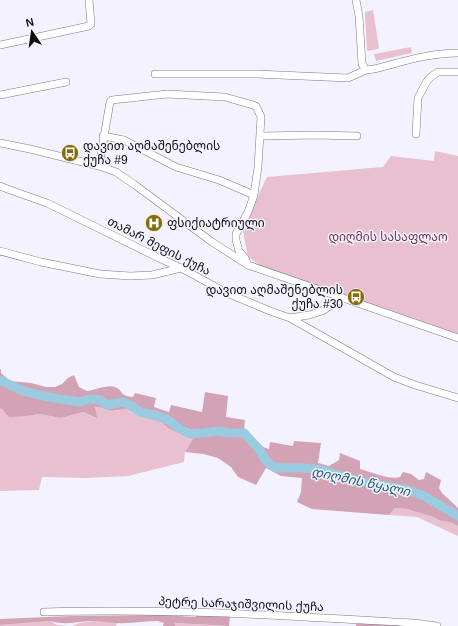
<svg xmlns="http://www.w3.org/2000/svg" width="458" height="626" font-family="Helvetica,'Noto Sans Georgian',sans-serif">
  <style>
    .green { fill: #e9c0cf }
    .forest { fill: #d1a3b4 }
    .lines { fill: none; stroke-linecap: round; stroke-linejoin: round }
    .river { stroke: #9acbe0; stroke-width: 9 }
    .minor-casing { stroke: #7b7a84; stroke-width: 8 }
    .minor { stroke: #fff; stroke-width: 7 }
    .labels { text-anchor: middle; stroke-width: 3; stroke-linejoin: round; paint-order: stroke }
    .poi-label { font-size: 12px; fill: #0f0e12; stroke: #f3f2fe; text-anchor: start }
    .park-label { font-size: 12px; fill: #6e334c; stroke: #f3f2fe }
    .street-label { font-size: 12px; fill: #0f0e12; stroke: #f3f2fe }
    .water-label { font-size: 13px; font-style: italic; fill: #1e5b72; stroke: #f3f2fe }
  </style>
  <rect width="100%" height="100%" fill="#f3f2fe"/>
  <!-- green -->
  <path class="green" d="M373 10 379 48 378 49 367 51 365 12Z
    M411 47 412 53 376 61 374 54Z
    M435 151 458 156V334L317 287 260 265 248 257 243 231 252 208 267 177 383 167 391 156 434 161Z
    M100 406C109 410 115 412 125 409L143 417 152 419 162 423 170 429 194 439 185 452 184 462 128 476 86 478 42 477 39 490 0 491V408L3 410 27 416 39 414 61 418 83 412 96 418 95 407Z
    M395 508 407 509 433 517 441 521 450 522 458 526V536L417 517 389 515Z
    M50 621 57 625 68 626H0V625Z
    M94 621H105L117 623 116 626H72L80 623Z
    M175 623 225 626H175Z"/>
  <!-- forest -->
  <path class="forest" d="M0 369H1V373L10 381 31 383 46 387H55L62 384 68 378 74 375 79 387 87 391C94 390 109 384 115 387 124 391 119 396 133 397L135 393 156 398 154 407 169 412 171 405 202 412 205 392 228 396 226 417 245 420 244 430 263 447 269 449 270 442 293 446 294 441 321 443 318 463 329 466 339 460 340 453 360 461V469C371 472 389 480 400 477L403 472 411 474 419 480 424 479 426 472 441 480 439 488 442 493 458 508V526L450 522 441 521 433 517 407 509 395 508 389 515 312 509 297 502 301 492 302 478 281 476 266 468 256 485 238 477 231 467 218 458 203 454 185 452 193 439 170 429 162 423 152 419 143 417 126 409C120 410 113 411 108 410 103 408 101 406 95 407L97 418 83 412 61 418 39 414 27 416 9 417 3 410 0 408Z
    M162 615 195 617 199 615 230 616 229 626 175 623V626H163L164 623 158 621C145 621 131 624 117 623 110 623 103 621 96 621 79 621 66 626 50 621L0 625V619L71 616Z
    M379 623 405 626H356V624Z"/>
  <g class="lines">
    <!-- river -->
    <path class="river" d="M0 380 23 391 53 398 80 402 89 399 101 400 107 405 123 402 132 406 140 412 158 416 170 421 180 429 190 434 203 433 219 431 228 433H244L258 448 267 462 276 468H304L322 470 362 482 408 490 424 496 458 516"/>
    <defs>
      <path id="minor" d="M356 0 359 16 362 64 366 70
        M0 45 89 26 91 24 89 0
        M155 74H256L348 78 366 70 374 69C402 62 429 53 458 53
        M0 95 66 82
        M416 134 418 98 427 81 432 76 438 72H458
        M103 136 124 140 176 167 219 180 254 195
        M261 136 316 135 357 136
        M0 143 30 149 99 166 116 172 135 185 212 242 248 265 458 338
        M99 166 110 102 112 100 167 94 225 97 256 106 261 117 258 167 254 195 248 212 236 234V240L239 251 245 258 248 265
        M0 186 10 190 47 203 159 258 181 268 227 293 270 311 290 318 394 377 415 385 458 398
        M0 251 41 262 100 274 130 276 152 275 181 268
        M290 318 309 315 322 311 343 298
        M44 612C168 608 291 616 414 623L437 626"/>
    </defs>
    <!-- minor casing -->
    <use href="#minor" class="minor-casing"/>
    <!-- minor -->
    <use href="#minor" class="minor"/>
  </g>
  <!-- icons -->
  <defs>
    <symbol id="bus-disc" viewBox="-11 -11 22 22"><circle r="9.5" fill="#866b07" stroke="#f3f2fe"/><path d="M-5-6H5V4H4V6H2V4H-2V6H-4V4H-5ZM-3.5-4V0h7V-4ZM-3.5 1.2v1.5H-2V1.2ZM2 1.2v1.5H3.5V1.2Z" fill="#fff"/></symbol>
    <symbol id="hospital-disc" viewBox="-11 -11 22 22"><circle r="9.5" fill="#866b07" stroke="#f3f2fe"/><path d="M-5-5h3v3.5h4V-5h3V5h-3V1.5h-4V5h-3Z" fill="#fff"/></symbol>
  </defs>
  <g fill-rule="evenodd">
    <use href="#bus-disc" x="60" y="143" width="20" height="20"/>
    <use href="#hospital-disc" x="144" y="213" width="20" height="20"/>
    <use href="#bus-disc" x="346" y="287" width="20" height="20"/>
  </g>
  <g class="labels">
    <!-- poi labels -->
    <g class="poi-label">
      <text x="83" y="150">დავით აღმაშენებლის<tspan x="83" dy="14">ქუჩა #9</tspan></text>
      <text x="167" y="227">ფსიქიატრიული</text>
      <text x="343" y="294" text-anchor="end">დავით აღმაშენებლის<tspan x="343" dy="14">ქუჩა #30</tspan></text>
    </g>
    <!-- park labels -->
    <g class="park-label">
      <text x="388" y="241">დიღმის სასაფლაო</text>
    </g>
    <!-- street labels -->
    <g class="street-label">
      <text transform="translate(159 246) rotate(27)" y="4">თამარ მეფის ქუჩა</text>
      <text transform="translate(241 604) rotate(2)" y="4">პეტრე სარაჯიშვილის ქუჩა</text>
    </g>
    <!-- water labels -->
    <g class="water-label">
      <text transform="translate(361 481) rotate(12)" y="5">დიღმის წყალი</text>
    </g>
  </g>
  <!-- north arrow -->
  <g transform="translate(32 32) rotate(347)" stroke="#f3f2fe" stroke-width="3" paint-order="stroke">
  <path d="M0-3L7 15L0 10L-7 15Z" fill="#0f0e12"/>
  <text y="-6" font-size="11" font-weight="bold" text-anchor="middle" fill="#0f0e12">N</text>
  </g>
</svg>
